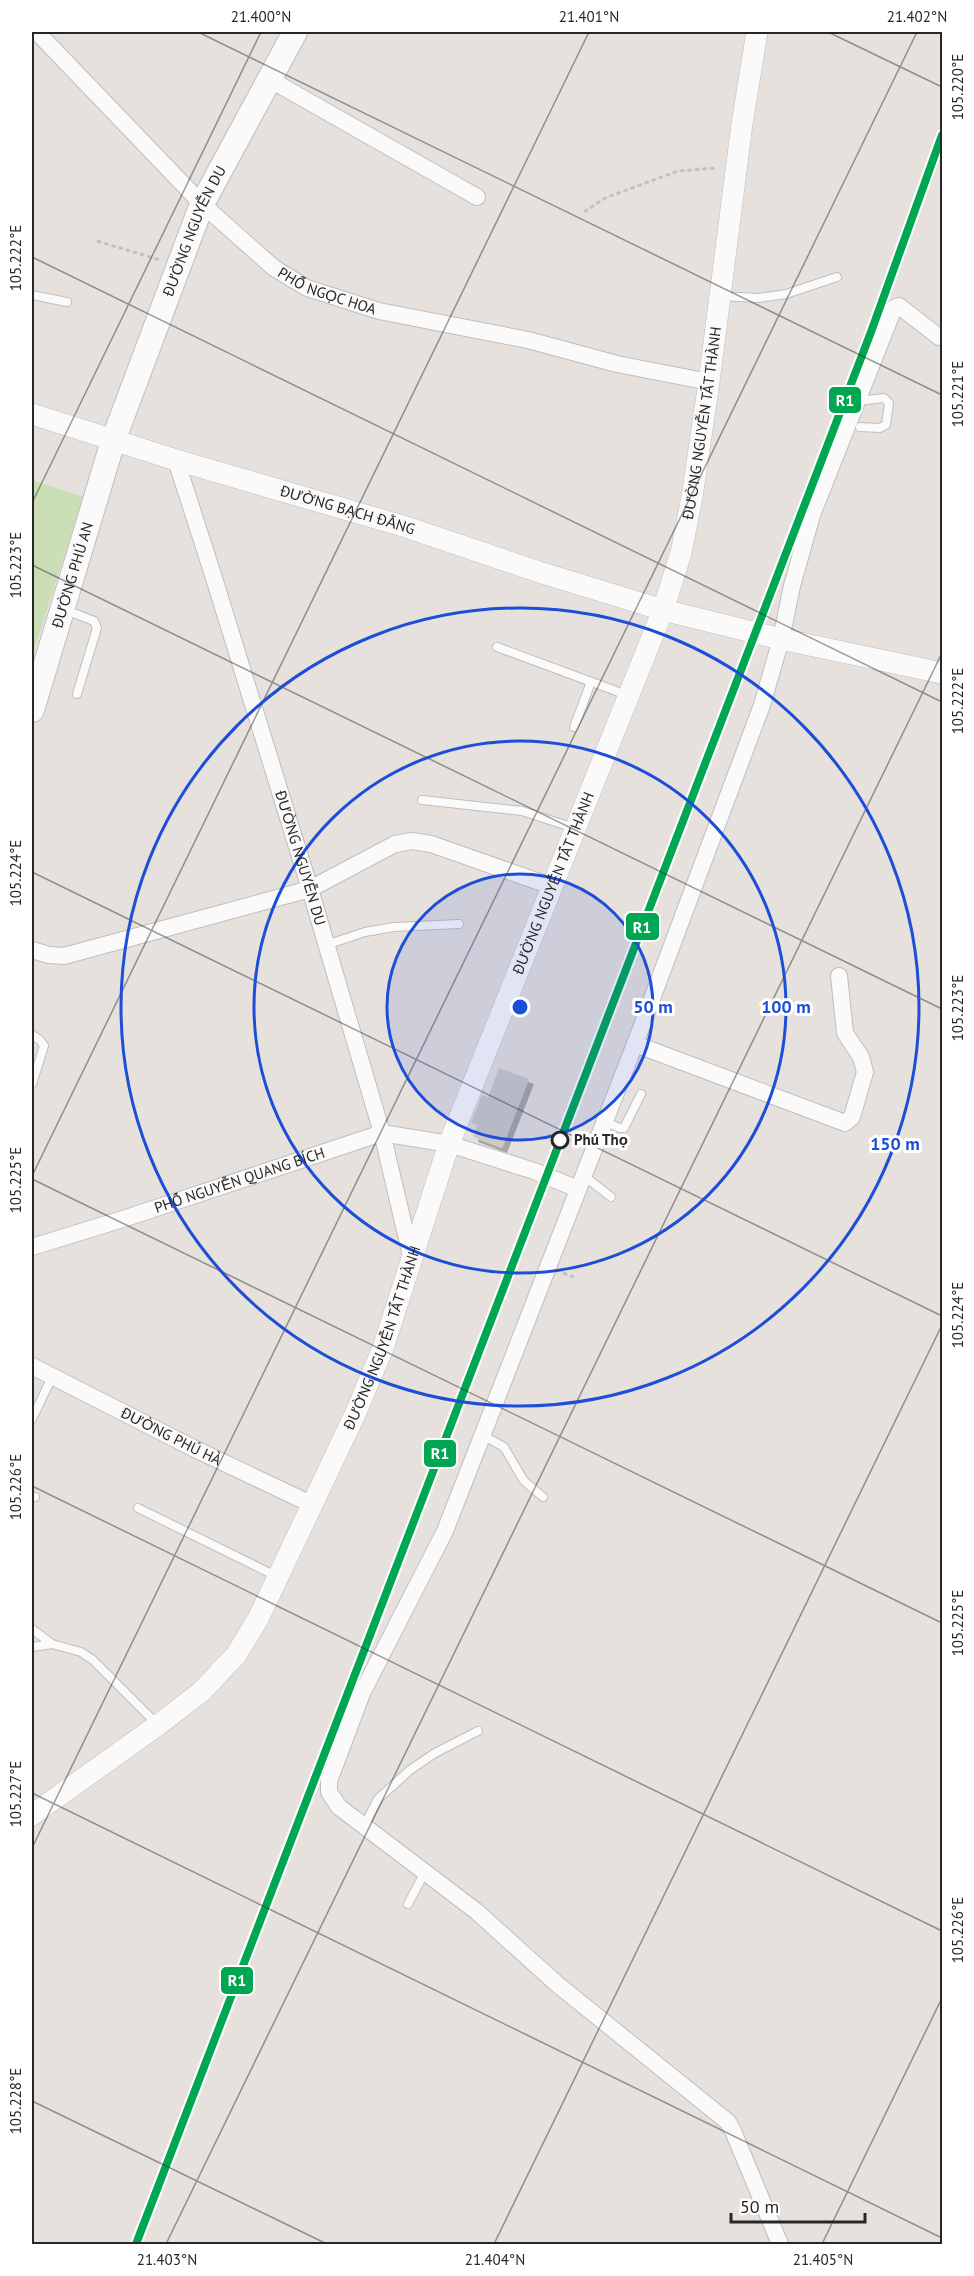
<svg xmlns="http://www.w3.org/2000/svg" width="974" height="2276" font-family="'PT Sans',sans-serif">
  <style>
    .green { fill: #cbdfb6 }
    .building { fill: #ccc9c6; filter: url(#shadow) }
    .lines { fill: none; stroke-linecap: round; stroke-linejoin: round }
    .service-casing { stroke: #bfbebe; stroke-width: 10 }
    .minor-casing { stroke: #bfbebe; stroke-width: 18 }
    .tertiary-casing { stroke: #bfbebe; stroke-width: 22 }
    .secondary-casing { stroke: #bfbebe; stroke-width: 26 }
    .path { stroke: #c2c2c1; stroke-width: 3; stroke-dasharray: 4.5 3; stroke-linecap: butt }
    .service { stroke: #fbfafa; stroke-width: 8 }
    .minor { stroke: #fbfafa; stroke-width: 16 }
    .tertiary { stroke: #fbfafa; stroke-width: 21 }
    .secondary { stroke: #fbfafa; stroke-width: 24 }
    .rail-1-casing { stroke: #fff; stroke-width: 12 }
    .rail-1 { stroke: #00a651; stroke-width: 8 }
    .ticks { fill: none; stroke: #272727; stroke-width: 1.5; stroke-opacity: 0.45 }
    .ring { fill: none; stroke: #1d4ed8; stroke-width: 3 }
    .stop-dot { fill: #fff; stroke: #272727; stroke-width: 3 }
    .labels { text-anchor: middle; stroke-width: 6; stroke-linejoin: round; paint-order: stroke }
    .street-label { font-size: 15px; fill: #272727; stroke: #fff }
    .stop-label { font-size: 15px; font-weight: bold; fill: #272727; stroke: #fff; text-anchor: start }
    .centre { fill: #1d4ed8; stroke: #fff; stroke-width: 3 }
    .ring-label { font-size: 18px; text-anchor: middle; font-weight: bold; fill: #1d4ed8; stroke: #fff; stroke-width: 6; stroke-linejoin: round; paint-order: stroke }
    .line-badge { stroke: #fff; stroke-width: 2 }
    .badge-label { font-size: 16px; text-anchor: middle; font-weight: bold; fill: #fff }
    .neatline { fill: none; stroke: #272727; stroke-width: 2 }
    .ticks-label { font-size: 15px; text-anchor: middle; fill: #272727 }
  </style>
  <defs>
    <filter id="shadow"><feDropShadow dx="5" dy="5" stdDeviation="0" flood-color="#0004"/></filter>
  </defs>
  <rect width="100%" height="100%" fill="#e6e1dc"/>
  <!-- green -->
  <path class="green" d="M32 480 83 497 32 657Z"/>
  <!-- building -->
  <path class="building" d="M499 1068 529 1079 502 1148 473 1137 477 1125 471 1123 482 1095 488 1097Z"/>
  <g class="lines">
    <defs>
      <path id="service" d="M32 295 67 302
        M720 296 758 298 786 294 837 277
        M857 401 884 398 889 403 886 425 880 428 860 427
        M66 610 94 621 97 628 77 694
        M497 647 627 695
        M574 727 591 682
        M422 800 522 811 574 828
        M326 945 365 932 394 927 459 924
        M32 1035 40 1040 44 1046 32 1084
        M605 1121 619 1128H624L641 1094
        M584 1176 611 1197
        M32 1419 52 1377
        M482 1435 504 1447 524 1481 543 1497
        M32 1496 35 1497
        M138 1508 278 1577
        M32 1629 52 1644 81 1652 93 1660 158 1725
        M32 1647 52 1644
        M364 1826 378 1799 410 1770 435 1753 478 1731
        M408 1904 425 1872"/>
      <g id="minor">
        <path id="s1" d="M37 32 202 204 274 268 307 288 379 311 528 340 617 364 709 382"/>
        <path d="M269 79 477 197"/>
        <path id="s2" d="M176 460 214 578 310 889 382 1133 412 1260"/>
        <path d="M32 950 49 955 64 956 310 889 395 844 412 841 431 844 551 886"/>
        <path d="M635 1044 845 1123 852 1117 865 1072 861 1057 845 1033 839 976"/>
        <path id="s3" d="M32 1247 126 1218 382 1133 449 1144 534 1171 578 1189"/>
        <path id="s4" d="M32 1366 195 1449 313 1505"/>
        <path d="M780 2244 733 2131 728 2122 557 1984 476 1911 339 1807 329 1792V1781L363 1691 445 1531 635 1044 762 705 781 639 792 586 812 515 894 308 899 306 939 337"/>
      </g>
      <g id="tertiary">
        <path id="s5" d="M32 414 176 460 406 527 539 572 663 610 781 639 942 673"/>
        <path id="s6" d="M32 1815 158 1725 201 1692 236 1655 258 1619 356 1412 383 1348 449 1144 663 610 681 553 692 497 709 382 742 124 757 32"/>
      </g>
      <g id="secondary">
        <path id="s7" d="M32 710 113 441 202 204 295 32"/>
      </g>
    </defs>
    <!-- service casing -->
    <use href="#service" class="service-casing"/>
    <!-- minor casing -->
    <use href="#minor" class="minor-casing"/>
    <!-- tertiary casing -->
    <use href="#tertiary" class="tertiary-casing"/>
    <!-- secondary casing -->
    <use href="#secondary" class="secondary-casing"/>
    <!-- path -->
    <path class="path" d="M584 212 605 198 678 171 716 168
      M97 241 160 260
      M563 1273 574 1277"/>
    <!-- service -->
    <use href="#service" class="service"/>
    <!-- minor -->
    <use href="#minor" class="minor"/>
    <!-- tertiary -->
    <use href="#tertiary" class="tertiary"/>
    <!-- secondary -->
    <use href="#secondary" class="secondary"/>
    <defs>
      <path id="rail-1" d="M136 2244 871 332 942 135"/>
    </defs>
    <!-- rail-1 casing -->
    <use href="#rail-1" class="rail-1-casing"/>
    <!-- rail-1 -->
    <use href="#rail-1" class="rail-1"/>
  </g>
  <!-- ticks -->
  <path class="ticks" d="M198 32 942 395M828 32 942 87M32 257 942 702M32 503 261 32M32 565 942 1009M32 872 942 1316M32 1176 589 32M32 1179 942 1623M32 1486 942 1931M32 1793 942 2238M32 1848 917 32M32 2101 327 2244M166 2244 942 653M494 2244 942 1325M822 2244 942 1998"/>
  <!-- distance rings -->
  <circle cx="520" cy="1007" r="133" fill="#1d4ed8" fill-opacity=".12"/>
  <g class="ring">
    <circle cx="520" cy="1007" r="133"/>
    <circle cx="520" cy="1007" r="266"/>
    <circle cx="520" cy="1007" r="399"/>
  </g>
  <!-- markers -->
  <circle class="stop-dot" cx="560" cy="1140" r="8"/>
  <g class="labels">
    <!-- street labels -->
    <g class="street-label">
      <text dy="5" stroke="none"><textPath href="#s7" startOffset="506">ĐƯỜNG NGUYỄN DU</textPath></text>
      <text dy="5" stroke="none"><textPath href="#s1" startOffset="393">PHỐ NGỌC HOA</textPath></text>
      <text dy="5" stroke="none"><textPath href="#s6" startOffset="1582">ĐƯỜNG NGUYỄN TẤT THÀNH</textPath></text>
      <text dy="5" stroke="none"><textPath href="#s5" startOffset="330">ĐƯỜNG BẠCH ĐẰNG</textPath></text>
      <text dy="5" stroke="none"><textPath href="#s7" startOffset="141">ĐƯỜNG PHÚ AN</textPath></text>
      <text dy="5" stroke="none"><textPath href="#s2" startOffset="417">ĐƯỜNG NGUYỄN DU</textPath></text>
      <text dy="5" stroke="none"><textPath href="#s6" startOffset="1096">ĐƯỜNG NGUYỄN TẤT THÀNH</textPath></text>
      <text dy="5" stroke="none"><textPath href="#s3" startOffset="218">PHỐ NGUYỄN QUANG BÍCH</textPath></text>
      <text dy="5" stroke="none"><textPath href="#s6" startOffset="610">ĐƯỜNG NGUYỄN TẤT THÀNH</textPath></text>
      <text dy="5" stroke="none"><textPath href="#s4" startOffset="156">ĐƯỜNG PHÚ HÀ</textPath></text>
    </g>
    <!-- stop labels -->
    <g class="stop-label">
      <text x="574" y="1145">Phú Thọ</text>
    </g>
  </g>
  <circle cx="520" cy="1007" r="9" class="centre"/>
  <g class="ring-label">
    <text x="653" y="1013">50 m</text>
    <text x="786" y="1013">100 m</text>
    <text x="895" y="1150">150 m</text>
  </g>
  <g class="line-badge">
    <rect x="828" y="386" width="34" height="28" rx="6" fill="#00a651"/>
    <rect x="625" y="912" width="35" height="29" rx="6" fill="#00a651"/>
    <rect x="423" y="1439" width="34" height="29" rx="6" fill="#00a651"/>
    <rect x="220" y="1966" width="34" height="29" rx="6" fill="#00a651"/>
  </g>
  <g class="badge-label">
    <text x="845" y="406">R1</text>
    <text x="642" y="933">R1</text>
    <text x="440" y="1459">R1</text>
    <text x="237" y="1986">R1</text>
  </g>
  <!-- border -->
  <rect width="974" height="2276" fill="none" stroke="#ffffff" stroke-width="66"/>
  <!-- scale -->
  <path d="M731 2213v9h134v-9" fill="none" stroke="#272727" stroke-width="3"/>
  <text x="740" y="2213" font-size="18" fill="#272727" stroke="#ffffff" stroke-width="4.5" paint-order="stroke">50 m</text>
  <rect x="33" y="33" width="908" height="2210" class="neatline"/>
  <g class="ticks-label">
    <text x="261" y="22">21.400°N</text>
    <text x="589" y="22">21.401°N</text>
    <text x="917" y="22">21.402°N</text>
    <text transform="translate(958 87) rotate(-90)" y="5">105.220°E</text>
    <text transform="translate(16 258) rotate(-90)" y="5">105.222°E</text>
    <text transform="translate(958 394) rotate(-90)" y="5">105.221°E</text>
    <text transform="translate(16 565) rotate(-90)" y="5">105.223°E</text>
    <text transform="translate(958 701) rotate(-90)" y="5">105.222°E</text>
    <text transform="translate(16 873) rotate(-90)" y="5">105.224°E</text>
    <text transform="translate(958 1008) rotate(-90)" y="5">105.223°E</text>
    <text transform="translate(16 1180) rotate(-90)" y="5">105.225°E</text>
    <text transform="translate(958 1315) rotate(-90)" y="5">105.224°E</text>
    <text transform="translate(16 1487) rotate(-90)" y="5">105.226°E</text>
    <text transform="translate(958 1623) rotate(-90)" y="5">105.225°E</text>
    <text transform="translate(16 1794) rotate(-90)" y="5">105.227°E</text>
    <text transform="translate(958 1930) rotate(-90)" y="5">105.226°E</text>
    <text transform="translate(16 2101) rotate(-90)" y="5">105.228°E</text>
    <text x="167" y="2265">21.403°N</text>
    <text x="495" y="2265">21.404°N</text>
    <text x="823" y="2265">21.405°N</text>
  </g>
</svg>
